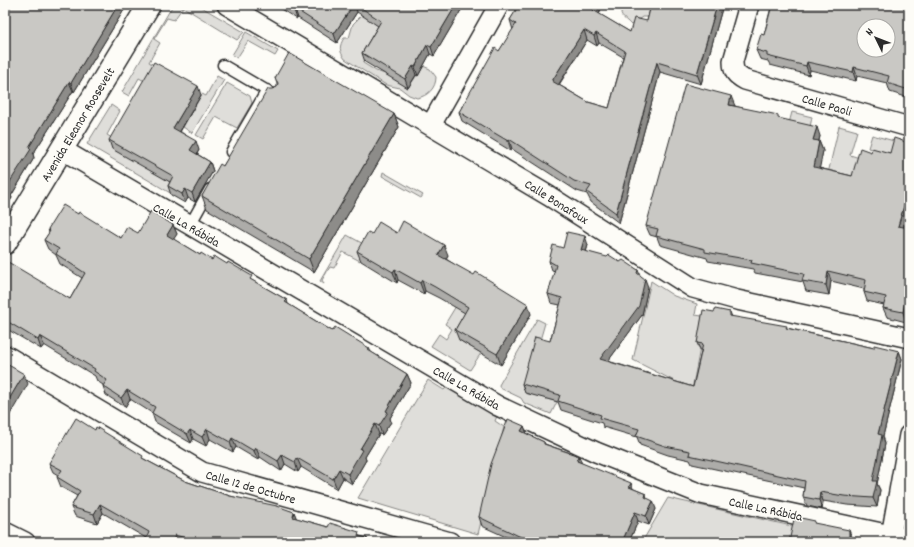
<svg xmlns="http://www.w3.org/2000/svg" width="914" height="547" font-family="Dekko,sans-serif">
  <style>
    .green { fill: #dfdeda; stroke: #858482 }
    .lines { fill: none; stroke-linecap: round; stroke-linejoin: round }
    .lane-casing { stroke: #2b2b2b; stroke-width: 13 }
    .street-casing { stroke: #2b2b2b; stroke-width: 22 }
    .secondary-casing { stroke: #2b2b2b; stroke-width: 25 }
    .lane { stroke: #fdfcf7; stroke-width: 10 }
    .street { stroke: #fdfcf7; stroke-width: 19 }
    .secondary { stroke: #fdfcf7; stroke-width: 22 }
    .wall { fill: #adaca9; stroke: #2b2b2b; fill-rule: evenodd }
    .shaded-wall { fill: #8d8c89; stroke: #2b2b2b }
    .building { fill: #c9c8c4; stroke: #2b2b2b; fill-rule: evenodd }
    .labels { text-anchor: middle; stroke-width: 3; stroke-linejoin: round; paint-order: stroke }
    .street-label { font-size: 13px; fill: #2b2b2b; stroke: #fdfcf7 }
  </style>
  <rect width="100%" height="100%" fill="#fdfcf7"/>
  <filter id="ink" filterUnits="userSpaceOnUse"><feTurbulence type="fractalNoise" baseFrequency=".025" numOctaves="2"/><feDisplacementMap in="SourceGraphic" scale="8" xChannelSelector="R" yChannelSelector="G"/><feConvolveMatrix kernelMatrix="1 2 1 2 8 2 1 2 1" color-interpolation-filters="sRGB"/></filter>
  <g filter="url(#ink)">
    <!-- green -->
    <path class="green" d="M173 5H198L244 32 237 40 183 7 174 20 167 18 154 39 160 43 149 62 157 67 150 84 139 78 129 96 122 92Z
      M623 5H662L654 17H642L631 25C623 16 618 18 623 5Z
      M362 15 378 16 382 30 363 63 376 71 391 76 408 88 423 66 430 69 436 77C436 88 428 96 417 98L409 95 400 88 386 85 345 59C339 51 339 46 344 38H349L353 24Z
      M246 32 278 51 275 56 248 41 237 58 232 55Z
      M217 76 224 80 192 133 183 127 202 94 206 96Z
      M227 83 250 96 252 103 237 128 216 117 203 139 196 135Z
      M111 105 120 111 107 135 117 141 180 131 194 141 166 179 177 186 172 194 87 144Z
      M792 112 812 117 809 132 788 127Z
      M839 126 857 131 850 155 863 159 851 196 824 191Z
      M872 135 909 145 895 155 868 148Z
      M383 172 423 195 421 198 382 176Z
      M347 235 369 247 360 261 343 252 334 268 330 267 322 280 324 284 320 281Z
      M473 278 472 318 459 340 481 353 470 370 431 346 439 334 446 339 452 329 445 324Z
      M651 281 674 296 697 304 695 315 702 316 698 347 700 348 692 390 633 360Z
      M537 319 545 323 525 392 557 402 551 414 524 403 521 398 500 388 499 385Z
      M428 380 444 390 449 385 497 416 495 421 504 427 478 534 358 498Z
      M668 498 796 527 793 542H642Z"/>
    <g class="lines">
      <defs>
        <path id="lane" d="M223 65 271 93
          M231 152 267 90
          M190 225 210 189"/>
        <path id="street" d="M227 5 549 196 693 288 737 300 909 338
          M749 5 733 61C733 72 736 75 745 80L909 127
          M431 125 499 5
          M61 149 498 406 596 452 701 494 909 539
          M5 355 202 472 450 542
          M5 532 25 542
          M890 542 909 435"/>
        <path id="secondary" d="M5 243 149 5"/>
      </defs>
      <!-- lane casing -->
      <use href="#lane" class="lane-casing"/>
      <!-- street casing -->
      <use href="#street" class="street-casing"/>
      <!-- secondary casing -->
      <use href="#secondary" class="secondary-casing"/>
      <!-- lane -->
      <use href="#lane" class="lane"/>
      <!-- street -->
      <use href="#street" class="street"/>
      <!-- secondary -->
      <use href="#secondary" class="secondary"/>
    </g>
    <!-- wall -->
    <path class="wall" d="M5 5H127L74 92 73 91 33 154 34 158 11 196 12 198 5 208Z
      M274 5H464L434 56 430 54 418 76 416 75 408 88 365 62 362 53 378 26 357 12 337 43 298 18 297 19Z
      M518 5H602L599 14 630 32 647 21 651 5H723L701 84 660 72 619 223 591 202 587 194 577 191 512 149 511 151 462 121 459 112 513 30 510 20 519 6ZM587 40 597 46 599 43 623 57 609 108 588 102 559 85Z
      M770 5H909V98L890 92 887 83 857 76 856 81 810 70 809 75 770 65 768 61 760 59 756 50 764 35 771 7Z
      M275 78 394 114 399 127 314 272 207 209 202 196 223 166 272 89 277 87V84Z
      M201 95 180 132 199 150 197 154 210 162 213 171 195 202 188 198 185 203 171 195 168 186 170 182 112 149 109 140Z
      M735 106 780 119 820 136 819 141 823 151 819 168 852 176 871 152 890 153 909 143V209L904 227 906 322 887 317 883 308 884 305 867 301 864 292V289L831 281 829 295 806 291 803 282 755 273 753 269 708 261 707 258 660 245 657 237 650 235 646 226Z
      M78 214 121 238 173 225 177 234 173 239 200 255 212 260 253 281 287 300 288 304 332 331 369 348 371 352 407 374 411 383 390 418 391 422 382 435 379 434 365 457 366 460 352 484 343 478 337 489 301 467 298 472 285 464 281 471 260 457 258 460 236 447 233 452 210 439 206 446 193 439 191 443 155 422 152 413 130 399 125 407 106 395 103 386V385L97 381 95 376 44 345 41 349 5 328V266L70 299 82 278 60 264 56 255 48 249 44 240 49 233 48 229Z
      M397 233 448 255 446 259 531 314 501 365 459 340 455 330 465 313 439 298 425 291 424 294 398 280 397 283 361 261 357 251 372 234Z
      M588 245 586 252 620 262 638 270 640 275 648 287 642 315 608 361 693 387 701 352V351L697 343 714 312H730L732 317 787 328 874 348 899 351 902 359 883 436 885 444 877 484 880 490 877 507 847 505 823 501 822 509 807 506 803 497 804 488 692 464 690 460 668 455 640 445 637 437 603 427 602 423 561 410 558 402 525 393 522 384 550 341 560 305 551 303 548 294 555 271 552 270 549 261 563 248Z
      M524 426 527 434 544 442 545 444 579 456 581 463 634 489 646 494 647 498 656 509 649 525 638 521 629 542H517L482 526 479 517Z
      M144 459 185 481 230 496 294 512 296 518 367 538 368 542H145L146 538 103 513 97 523 75 516 71 507 77 496 61 487 57 477 58 475 53 472 49 463Z"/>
    <!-- shaded-wall -->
    <path class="shaded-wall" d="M118 5H127L74 92 71 83Z
      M353 5H355L357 12 337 43 334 34Z
      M456 5H464L434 56 431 47Z
      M595 5H602L597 20 593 10Z
      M717 5H723L701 84 697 74Z
      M295 9 298 18 297 19 294 10Z
      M584 30 587 40 555 90 552 81Z
      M596 33 599 43 597 46 594 36Z
      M427 45 430 54 418 76 415 67Z
      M657 62 660 72 619 223 616 213Z
      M807 62 810 70 809 75 806 66Z
      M413 66 416 75 408 88 405 79Z
      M854 67 857 76 856 81 853 72Z
      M69 82 73 91 33 154 34 158 11 196 12 198 5 208V194L6 188 29 147Z
      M198 86 201 95 176 138 173 128Z
      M731 96 735 106 729 105Z
      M394 114 399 127 314 272 309 259Z
      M817 127 820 136 817 149 813 140Z
      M509 139 512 149 511 151 508 141Z
      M196 141 199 150 194 159 190 150Z
      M819 141 823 151 818 176 814 167Z
      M210 162 213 171 195 202 192 193Z
      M185 189 188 198 185 203 182 194Z
      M909 190V209L902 235 898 226 909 189Z
      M173 225 177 234 170 245 167 235Z
      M585 236 588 245 584 259 581 250Z
      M444 245 448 255 442 265 438 255Z
      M395 269 398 280 397 283 393 272Z
      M828 271 831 281 829 295 826 285Z
      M645 279 648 287 642 315 603 368 600 359Z
      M422 280 425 291 424 294 420 283Z
      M909 282V308L906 322 903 312Z
      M528 304 531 314 501 365 497 354Z
      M40 336 44 345 41 349 38 340Z
      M899 351 902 359 883 436 885 444 877 484 880 490 877 507 873 498V481L878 434Z
      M24 374 28 384 5 423V406Z
      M407 374 411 383 390 418 391 422 382 435 379 426 386 411Z
      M127 390 130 399 125 407 121 398Z
      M375 424 379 434 365 457 366 460 352 484 348 474 360 449Z
      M524 426 527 434 521 431Z
      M207 429 210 439 206 446 202 437Z
      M190 430 193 439 191 443 187 434Z
      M232 438 236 447 233 452 230 442Z
      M256 448 260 457 258 460 254 451Z
      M282 455 285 464 281 471 278 461Z
      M579 456 582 464 577 461Z
      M297 458 301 467 298 472 295 462Z
      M339 469 343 478 337 489 333 479Z
      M631 483 634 491 629 487Z
      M820 492 823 501 822 509 819 500Z
      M653 501 656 509 649 525 646 516Z
      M100 504 103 513 97 523 94 514Z
      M294 512 298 522 293 517Z
      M635 512 638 521 629 542H622Z
      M849 530 853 540 849 537Z
      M175 535 178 542H174L173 541Z"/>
    <!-- building -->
    <path class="building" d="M5 5H118L71 83 69 82 29 147 31 149 6 188 8 189 5 194Z
      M285 5H353L334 34 295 9 294 10Z
      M357 5H456L431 47 427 45 415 67 413 66 405 79 362 53 381 21Z
      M519 5H595L593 10 630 32 634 18 647 21 651 5H717L697 74 657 62 616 213 587 192 591 186 574 181 509 139 508 141 459 112 495 48 499 51 516 24 510 20ZM584 30 594 36 596 33 625 51 609 108 588 102 552 81Z
      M772 5H909V90L887 83 889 76 854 67 853 72 807 62 806 66 767 56V53L756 50 761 34 764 35ZM864 26H888V50H864Z
      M289 53 394 114 309 259 202 196 220 164 223 166 268 89H272L277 87 278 83 275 78Z
      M154 62 198 86 173 128 196 141 190 150 210 162 192 193 185 189 182 194 168 186 173 176 109 140Z
      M685 84 731 96 729 105 778 115V118L817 127 813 140 819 141 814 167 852 176 860 148 871 152 872 148 890 153 894 138 909 143V189L898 226 909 228V282L903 312 883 308 886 297 864 292 866 280 828 271 826 285 802 281 804 274 751 263 752 260 705 252V249L656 236 658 229 646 226Z
      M63 205 78 214 79 212 121 238 127 227 138 233 151 211 173 225 167 235 200 255 201 253 212 260 214 256 227 264 228 262 252 276 250 279 287 300 285 302 332 331 335 327 369 348 368 350 407 374 386 411 388 412 379 426 375 424 360 449 362 450 348 474 339 469 333 479 297 458 295 462 282 455 278 461 256 448 254 451 232 438 230 442 207 429 202 437 190 430 187 434 152 413 155 407 127 390 121 398 103 386 107 380 94 371 95 369 40 336 38 340 5 320V266L8 262 70 299 85 273 56 254 59 249 44 240 50 231 48 229Z
      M403 221 444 245 438 255 474 275 476 272 528 304 497 354 455 330 468 307 435 287 422 280 420 283 395 269 393 272 357 251 368 232 372 234 379 222 397 233Z
      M567 232 585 236 581 250 607 257 609 255 620 262 623 260 638 270 637 273 645 279 639 306 600 359 693 387 703 344 697 343 703 310 714 312 715 309 730 312V316L787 326 786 328 874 348V345L899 351 878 434 882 435 873 481H877L873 498 844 496 820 492 819 500 803 497 805 481 689 455 690 451 665 446 636 436 639 429 600 418 601 415 558 401 560 395 522 384 535 337 550 341 562 298 548 294 556 265 549 261 553 245 563 248Z
      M5 363 24 374 5 406Z
      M76 418 95 430 96 427 143 456 142 458 185 481 230 496 277 506 294 512 293 517 328 527 330 523 359 532 358 536 367 538 366 542H224L210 539 209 542H199L175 535 173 541 170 540 168 542H145L149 532 100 504 94 514 71 507 80 491 57 477 62 470 49 463Z
      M508 419 524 426 521 431 544 442V444L579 456 577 461 631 483 629 487 646 494 645 497 653 501 646 516 635 512 622 542H522L523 538 479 517 491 464Z
      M801 518 815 521 814 523 849 530V537L859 539V542H789L794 519 801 520Z"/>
  </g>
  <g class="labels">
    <!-- street labels -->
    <g class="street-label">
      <text transform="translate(827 104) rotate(16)" y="5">Calle Paoli</text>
      <text transform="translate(77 124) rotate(-59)" y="5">Avenida Eleanor Roosevelt</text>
      <text transform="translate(557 201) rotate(32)" y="5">Calle Bonafoux</text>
      <text transform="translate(187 224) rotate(30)" y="5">Calle La Rábida</text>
      <text transform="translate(467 387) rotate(30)" y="5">Calle La Rábida</text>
      <text transform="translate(251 486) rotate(16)" y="5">Calle 12 de Octubre</text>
      <text transform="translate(766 508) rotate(12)" y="5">Calle La Rábida</text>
    </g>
  </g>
  <!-- margin -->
  <rect width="914" height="547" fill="none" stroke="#fdfcf7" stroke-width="20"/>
  <rect x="10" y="10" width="894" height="527" fill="none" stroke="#2b2b2b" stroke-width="1.5" filter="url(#ink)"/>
  <!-- north arrow -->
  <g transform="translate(876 38) rotate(313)"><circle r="19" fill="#fdfcf7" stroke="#a9a8a5"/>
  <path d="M0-3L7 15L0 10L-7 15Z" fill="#2b2b2b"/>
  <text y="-6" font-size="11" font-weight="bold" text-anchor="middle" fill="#2b2b2b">N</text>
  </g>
</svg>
